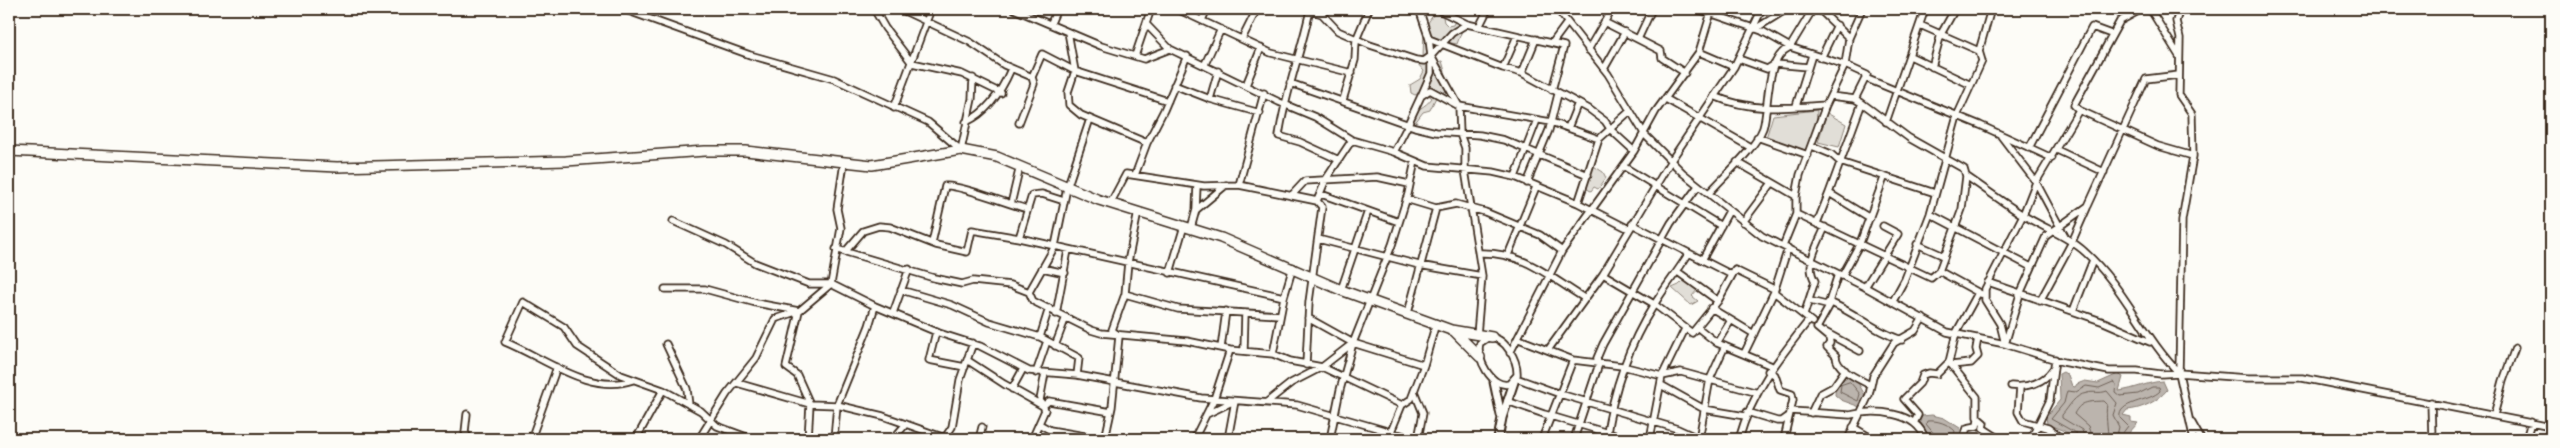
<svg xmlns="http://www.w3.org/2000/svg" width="2560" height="448" font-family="Dekko,sans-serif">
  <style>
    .green { fill: #e1ded7; stroke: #8e847a }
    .water { fill: #bbb4ad; stroke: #887d74 }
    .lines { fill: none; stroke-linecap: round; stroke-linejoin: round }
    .shore { stroke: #6e6157; stroke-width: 1 }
    .minor-casing { stroke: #3b2a1e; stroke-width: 9 }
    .major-casing { stroke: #3b2a1e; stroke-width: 11 }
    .highway-casing { stroke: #3b2a1e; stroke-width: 12 }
    .minor { stroke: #fdfcf7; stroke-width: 5.5 }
    .major { stroke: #fdfcf7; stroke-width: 7 }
    .highway { stroke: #fdfcf7; stroke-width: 9 }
  </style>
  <rect width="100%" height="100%" fill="#fdfcf7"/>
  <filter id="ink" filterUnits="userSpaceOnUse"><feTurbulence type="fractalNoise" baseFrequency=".02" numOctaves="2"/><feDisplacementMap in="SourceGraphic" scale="10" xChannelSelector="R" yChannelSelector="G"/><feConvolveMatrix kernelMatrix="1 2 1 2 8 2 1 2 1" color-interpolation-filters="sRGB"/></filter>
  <g filter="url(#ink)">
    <!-- green -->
    <path class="green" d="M1437 9H1454L1443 17 1444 22 1448 26 1453 25 1455 21 1464 25 1457 44 1440 41 1431 58 1436 62 1442 61 1449 85 1446 91 1437 95 1430 110 1423 112 1414 124 1406 118C1414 111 1426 107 1432 98L1424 91 1415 95 1411 93 1410 85 1420 79 1424 71 1416 62 1423 57 1424 29Z
      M1817 110 1816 128 1808 152 1766 138 1773 115Z
      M1827 113 1846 124 1839 147 1818 142Z
      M1592 165 1603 172 1606 178 1598 189 1594 187 1591 191 1587 189V177Z
      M1685 279 1698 289 1692 296 1698 301 1691 305 1672 288 1679 285Z"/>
    <!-- water -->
    <path class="water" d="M2063 372 2068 375 2072 386 2075 387 2077 384 2085 381 2098 383 2118 374 2123 377 2119 391C2135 389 2148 382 2163 381L2167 390C2158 401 2142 409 2127 410L2123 415 2131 417V422L2138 423 2126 436 2130 438 2137 435 2142 439H2076L2064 431 2047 424 2046 417 2060 400 2059 374Z
      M1851 376 1857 381 1866 397 1860 407 1841 400 1835 395C1835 384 1841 379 1851 376Z
      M1932 415 1944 418 1960 428 1961 434 1957 439 1931 438 1923 430 1920 421 1922 416Z"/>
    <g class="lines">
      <!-- shore -->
      <path class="shore" d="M1850 382 1860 394 1858 401 1840 392 1841 385Z
        M1935 439V435L1926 424 1927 421C1938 420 1948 424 1955 431L1953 439
        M2078 439 2076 433 2051 419 2064 403 2067 391 2076 392 2086 386 2099 388 2113 382 2116 384 2115 392 2120 396 2138 394 2152 387H2159L2160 391C2150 402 2117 401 2120 418L2128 426 2122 434 2123 439
        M2085 439 2082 430 2062 418V415C2070 406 2074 395 2087 393 2094 391 2099 394 2107 391L2117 403 2113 415 2119 427 2116 439
        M2092 439 2088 426 2074 414C2081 400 2090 402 2104 401L2107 404C2105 416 2108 427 2108 439"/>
      <defs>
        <path id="minor" d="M623 9 750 55 834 79 928 122 961 150
          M874 9 885 28 912 63 962 74 1001 93
          M900 9 970 42 1004 65 1032 77
          M1014 9 1101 46 1144 59 1170 49
          M1177 9 1271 53 1352 73
          M1305 9 1322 14 1338 31 1370 45 1416 60 1424 61 1431 56
          M1419 9 1429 39 1431 56 1459 106 1460 134 1465 148V170L1482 276 1477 335
          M1437 9 1467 24 1564 46 1552 90
          M1557 9 1608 74 1645 135 1683 173 1762 236 1865 287 1947 332 2005 344 2063 362 2109 371H2137L2161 374 2179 373 2247 378H2302L2551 427
          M1698 9 1762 31 1790 47 1845 65 1867 75 1855 99
          M1819 9 1849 38
          M2150 9 2179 56
          M2180 9 2176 21 2180 38 2179 95 2192 114 2193 156 2182 220 2179 373 2193 436 2192 439
          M1310 10C1301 53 1285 93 1279 136L1300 142 1339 160
          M1202 20 1207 9
          M1604 22 1661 51 1662 58 1685 73
          M1051 23 1057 9
          M1147 25 1170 49 1279 102 1315 117 1352 140 1394 152 1427 166 1493 172 1515 177 1578 203 1629 229
          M1920 25 1979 51
          M1479 27 1488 9
          M1755 29 1787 9
          M1068 32 1075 71 1068 92 1069 105 1081 115 1147 143
          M1242 39 1257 9
          M1429 39 1503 68 1522 73 1589 109 1605 121 1611 130 1634 151
          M1638 39 1652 9
          M1553 42 1567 23
          M1588 50 1612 9
          M1699 52 1734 67
          M1135 56 1151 9
          M1910 56 1971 85
          M1821 58 1837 25
          M1739 59 1767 69 1775 64 1808 67
          M1205 64 1221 29
          M1932 67 1941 34 1955 9
          M1503 68 1517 36
          M1604 69 1625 32
          M1522 73 1536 39
          M1865 78 1980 125 2052 158
          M1290 83 1415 127 1436 132 1480 135 1504 140 1588 175
          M1174 85 1210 99 1260 113
          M1246 85 1261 48
          M1421 96 1431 73V56L1452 33 1467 24
          M1714 96C1751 112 1786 108 1826 105
          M1831 96 1855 99 1862 103 1909 138 1964 169 1966 176C1985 189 2004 203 2023 215 2043 228 2068 236 2085 252 2124 287 2143 336 2179 373
          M1210 99 1218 71
          M1666 99 1750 147
          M1343 100 1355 60 1356 40 1369 9
          M1796 106 1812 55
          M894 108 931 9
          M2079 110 2158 146 2193 156
          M1090 119 1067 188 1055 246 1029 292 1033 301 1091 330 1101 333 1187 341 1230 350 1273 354 1290 361 1322 367 1402 405
          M966 122C989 112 1002 90 1011 69
          M1886 122 1925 9
          M1019 123 1034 84 1032 77 1042 54 1075 71 1168 101
          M1408 124 1421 96 1430 90 1459 106 1551 122 1599 139
          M1568 128 1578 103
          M2001 136 2036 182 2066 238
          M1757 137 1808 155
          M1812 146 1831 154 1840 162 1935 193
          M2029 148 2092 27 2111 34
          M961 150 972 99 973 78
          M2057 150 2104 172
          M1394 152 1409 123
          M1737 162 1796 196
          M1623 166 1721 226
          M1135 175 1147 143 1164 110 1187 56
          M1515 177 1537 120
          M1527 183 1549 130 1558 94
          M1239 185 1264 93
          M1709 193C1724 176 1755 149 1763 128 1770 105 1764 59 1790 47L1813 9
          M1829 193 1862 103
          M1321 194 1399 222
          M1291 196 1305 181 1377 177 1409 184
          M1406 199 1436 208 1456 204 1485 212 1540 235 1562 251
          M1578 203 1599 139 1630 111
          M1011 204 1020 166
          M1110 204 1126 174 1204 186 1239 185 1317 201 1326 179 1352 140
          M1196 210 1226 185
          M1796 214 1931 278 1939 271 1962 209 1966 176
          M1930 214 2031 267
          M673 221 726 245 755 263 809 284H831L875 306 939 333 980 346 1029 371 1077 375 1201 398 1297 405 1415 439
          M1743 222 1772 183
          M1817 223 1829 193 1870 218
          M1632 224 1732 275
          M1191 228 1196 210 1197 185
          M1019 238 1284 297
          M1318 239 1419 265 1482 276
          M932 243 945 186C957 184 1011 205 1027 209
          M1917 244 1944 256
          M1783 246 1796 214V196L1800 175 1826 105 1845 65 1849 38 1862 9
          M836 249 934 278 962 284 973 281 1011 285 1029 292
          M845 252 863 231 879 226 890 227 936 245 967 252 972 230 1019 238 1032 195 1042 194 1064 201
          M1480 253C1524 252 1548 276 1584 298
          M1508 255 1536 187
          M1702 260 1729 211
          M1042 268 1065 273
          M1939 271 1981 294
          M1678 272 1718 301
          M1170 273 1184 226
          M1603 274 1654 304 1692 333 1718 301 1735 270 1774 289
          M1838 274 1829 302 1830 305 1817 328 1829 338 1830 343 1827 347 1836 356C1836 370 1859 379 1870 385
          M1842 276 1860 243 1884 178
          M1988 282 2104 322 2150 342
          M1865 287 1898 234 1883 226
          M665 289H705L756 303 799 311 786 367 797 375 810 404 808 439
          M901 290 952 305 989 322 1040 337 1079 358 1077 375
          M1341 290 1368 211
          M1774 292 1812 322
          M1125 294 1178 309 1280 315
          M1810 301 1826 305 1829 302C1855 312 1875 332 1902 340
          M1893 301 1905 279 1930 214 1957 116 1982 61 1979 51 1991 9
          M2040 301 2072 242 2087 208
          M1711 308 1754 334
          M2073 311 2093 260
          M893 313 909 269
          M1408 313 1436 208
          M1056 314 1068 250
          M1804 315 1815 281C1804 264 1819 243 1825 227
          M1308 318 1353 343 1424 365
          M1697 327 1717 343 1772 366
          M936 332 929 360 965 367
          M1825 332 1860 351
          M1040 337 1049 308
          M1489 337C1505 337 1518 360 1517 375L1509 384C1492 389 1475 357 1480 343Z
          M1519 339 1573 360 1622 366 1662 376 1681 372 1758 393
          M2006 341 2020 294 2046 236 2088 206 2146 79 2179 75
          M1717 343 1730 322
          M666 344 687 389 689 405
          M2005 344 2000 324 1985 300V289L2023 215 2036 182 2079 110 2074 105 2120 21 2142 9
          M1055 346 1066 317
          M1221 348 1226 311
          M1548 350 1603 274 1670 162 1734 67 1762 9
          M1244 351 1245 313
          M1510 353 1562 251 1634 151 1656 111 1699 52 1712 9
          M1273 354 1284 297 1293 267
          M1744 354 1774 292 1788 248
          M967 360 1004 384 1043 406
          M1949 362 1977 397V417L1984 423 1983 428 2000 439
          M1598 364 1597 358 1603 344 1671 223 1698 186
          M1306 365 1309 302 1322 207 1317 201
          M1951 365 1971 363 1978 356 1976 349 1978 338
          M1768 371 1775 375 1780 390 1792 394 1793 400 1784 439
          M1036 373 1047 341
          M1516 378 1560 394 1678 429 1700 439
          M633 380C589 395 545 358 505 342L523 302 564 327 577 346 621 375 663 390 701 411 717 426 752 439
          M737 383 810 404 837 405 883 416 948 439
          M1661 385 1704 409 1745 416
          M2011 386C2027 388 2044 383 2053 369
          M2020 387 2018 412 2023 421 2048 428 2062 439
          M1012 389 1023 369
          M1414 391 1423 413 1418 439
          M1507 401 1544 414 1628 439
          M1267 402 1291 383 1322 367 1353 343
          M2431 402 2432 439
          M1043 406 1049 401 1111 412
          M1791 411 1850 415C1874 409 1917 411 1925 439
          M1747 412 1777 421H1782L1789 416
          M1811 413 1820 394 1833 387 1845 370
          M467 414 465 432 469 439
          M1207 414 1234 401
          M2494 415 2503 381 2515 348
          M1914 423 1918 415 1904 399 1920 383 1923 375 1929 373 1937 374 1949 362 1956 333 1978 293
          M2192 423 2201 439
          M1039 424 1050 430 1102 439
          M1853 427 1873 439
          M1106 436 1120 439
          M1543 437 1550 439
          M1196 438 1208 439
          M531 439 557 367
          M636 439 663 390
          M699 439 727 394 756 358 775 319 799 311 831 284 841 228 837 209 844 163
          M834 439 837 405 869 326 875 306
          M893 439 906 424
          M944 439 952 427 960 380 973 343
          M979 439 982 427
          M1032 439 1045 410 1040 400 1045 373
          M1105 439 1112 407 1119 336 1112 330 1125 294 1128 262 1138 212
          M1194 439 1214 399 1230 350
          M1228 439 1235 401
          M1330 439 1340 390 1353 343 1392 245 1408 194 1415 161
          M1388 439 1402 405 1411 399 1424 365 1436 323
          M1542 439 1573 360
          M1574 439 1599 364
          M1606 439C1613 391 1628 346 1654 305 1665 287 1678 271 1689 253
          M1650 439 1662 376 1685 329
          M1699 439 1710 379 1725 346
          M1739 439C1752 392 1779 358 1809 320
          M1848 439 1869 395 1873 376 1894 343 1915 331 1923 318
          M1854 439 1856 429
          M1963 439 1967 428 1977 426 1978 419
          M2031 439 2050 400 2055 359
          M2526 439 2531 422"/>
        <path id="major" d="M1494 382 1501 415
          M1498 439 1502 418 1515 379"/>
        <path id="highway" d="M9 151 337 167 566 161 705 151H746L872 165 961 150 997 157 1099 200 1221 238 1341 290 1451 330 1492 337
          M1454 331 1480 357"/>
      </defs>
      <!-- minor casing -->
      <use href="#minor" class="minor-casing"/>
      <!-- major casing -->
      <use href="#major" class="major-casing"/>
      <!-- highway casing -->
      <use href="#highway" class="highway-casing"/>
      <!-- minor -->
      <use href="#minor" class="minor"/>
      <!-- major -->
      <use href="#major" class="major"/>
      <!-- highway -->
      <use href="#highway" class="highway"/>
    </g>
  </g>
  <!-- margin -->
  <rect width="2560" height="448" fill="none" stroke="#fdfcf7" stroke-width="30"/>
  <rect x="15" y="15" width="2530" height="418" fill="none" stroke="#3b2a1e" stroke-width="2" filter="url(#ink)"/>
</svg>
